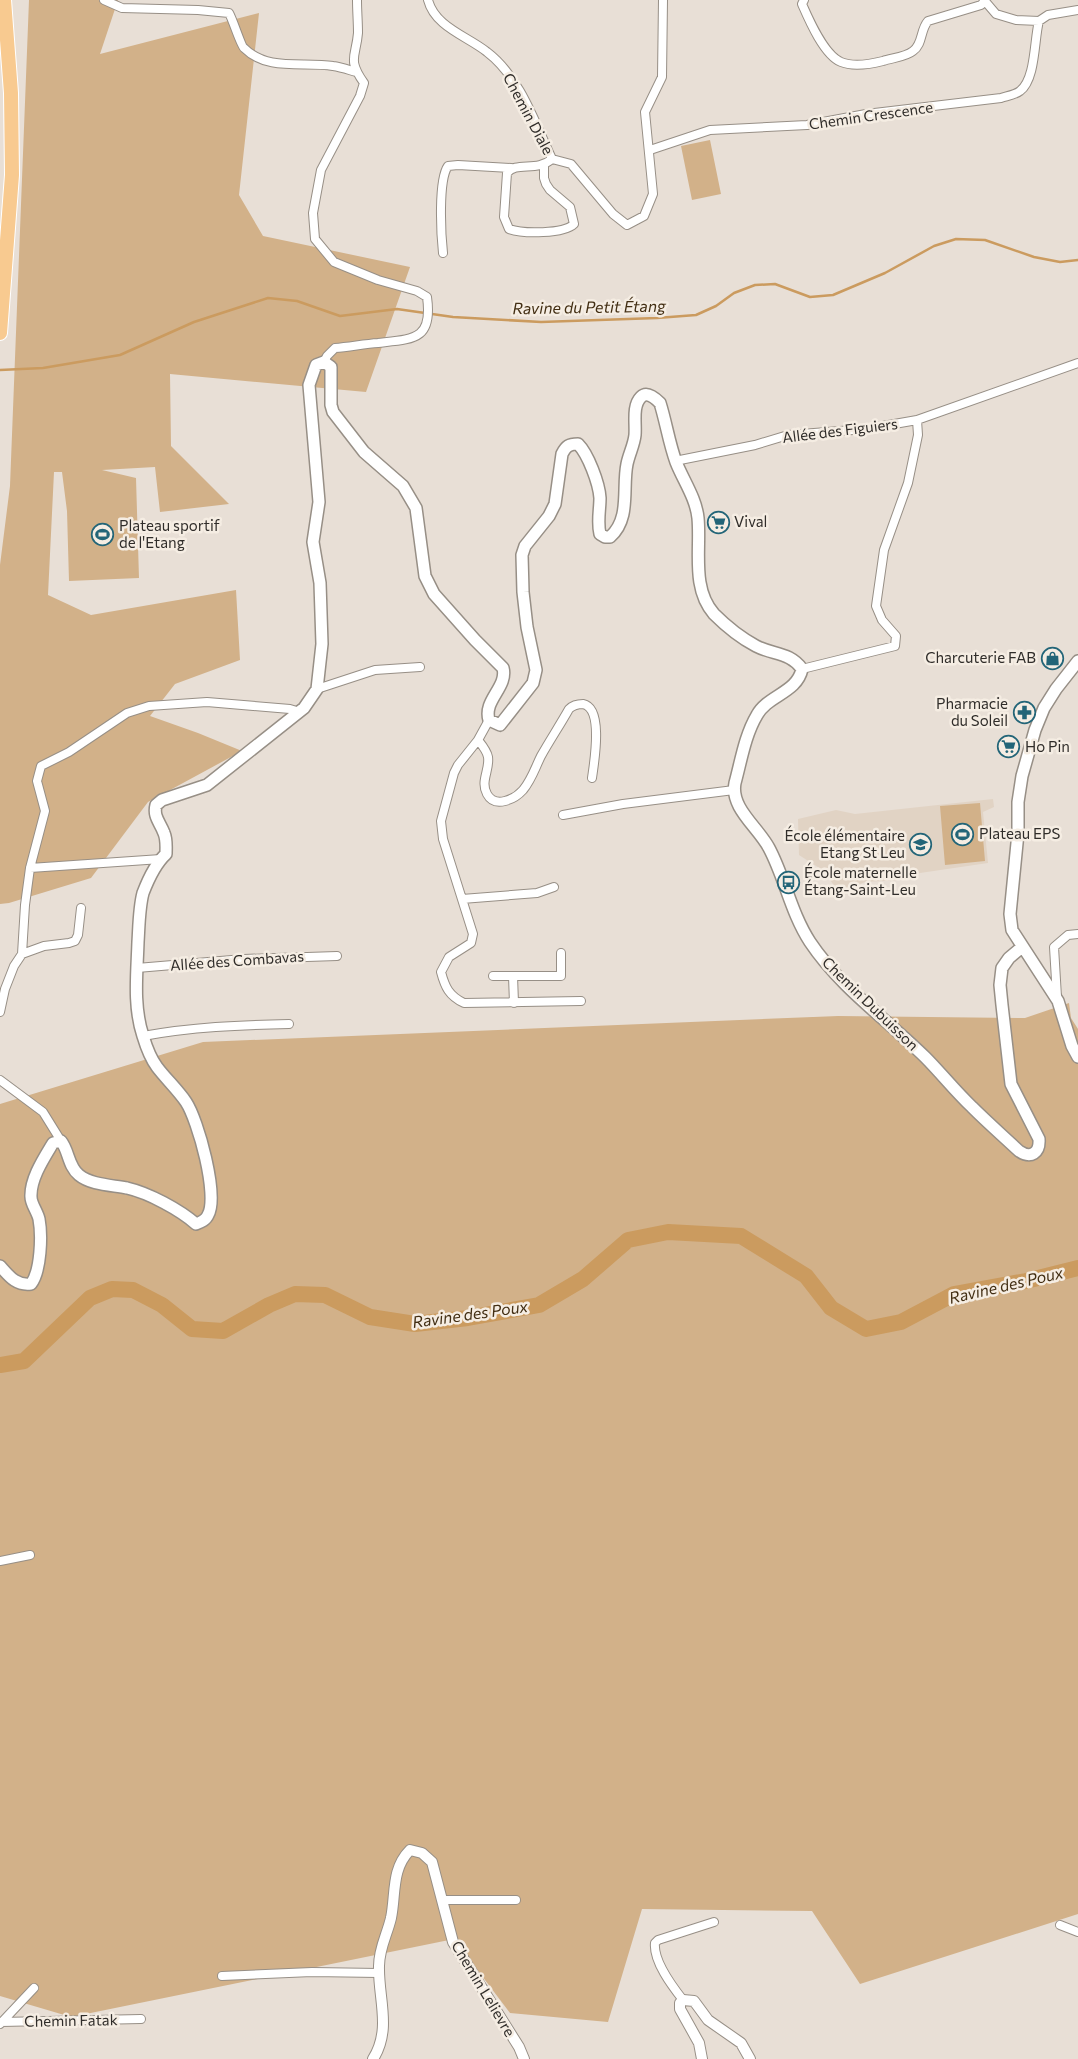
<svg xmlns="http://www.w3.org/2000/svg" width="1078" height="2059" font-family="Commissioner,sans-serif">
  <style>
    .built { fill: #e1d3c4 }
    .green { fill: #d2b189 }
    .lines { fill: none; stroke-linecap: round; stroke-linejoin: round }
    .stream { stroke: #cb9b5f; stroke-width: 2.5 }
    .river { stroke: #cb9b5f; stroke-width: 16 }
    .minor-casing { stroke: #978f86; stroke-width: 10 }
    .tertiary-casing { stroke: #978f86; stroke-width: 12 }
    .secondary-casing { stroke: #978f86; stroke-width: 14 }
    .trunk-casing { stroke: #fff; stroke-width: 16 }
    .minor { stroke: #fff; stroke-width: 8 }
    .tertiary { stroke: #fff; stroke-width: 10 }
    .secondary { stroke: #fff; stroke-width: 11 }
    .trunk { stroke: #f8ca90; stroke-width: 14 }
    .labels { text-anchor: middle; stroke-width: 5; stroke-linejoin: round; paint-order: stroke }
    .street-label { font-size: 15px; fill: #302d2a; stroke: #f5ede3 }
    .poi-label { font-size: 15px; fill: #302d2a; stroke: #f5ede3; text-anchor: start }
    .water-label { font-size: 16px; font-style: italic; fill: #422e13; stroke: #f5ede3 }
  </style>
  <rect width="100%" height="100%" fill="#e8dfd6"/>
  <!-- built -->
  <path class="built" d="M993 799 994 807 983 812 988 863 920 873 898 880 865 882 850 888 835 887 824 871 799 855 798 819 836 810 855 814Z"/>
  <!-- green -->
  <path class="green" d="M29 0H118L100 54 259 13 239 195 263 236 410 267 366 392 170 374 171 446 229 504 160 512 155 467 102 470 136 478 139 578 69 581 67 511 62 472H54L48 595 91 615 236 590 240 660 175 684 150 716 198 733 242 751 148 802 91 878 9 903 0 904V565L10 486Z
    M710 140 721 194 692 200 681 146Z
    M980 803 985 861 945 865 940 806Z
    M1069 1003 1071 1018 1078 1029V1914L860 1984 812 1911 642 1909 608 2022 510 2013 454 1939 71 2017 0 1996V1104L203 1042 838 1016 1025 1018Z"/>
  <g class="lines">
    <!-- stream -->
    <path class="stream" d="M0 370 43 368 120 355 194 322 268 298 297 301 340 316 397 309 453 317 541 322 657 318 696 315 716 306 734 293 755 285 775 284 810 297 833 295 885 273 934 246 956 239 985 240 1034 257 1060 262 1078 260"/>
    <!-- river -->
    <path class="river" d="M0 1365 24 1361 90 1298 112 1289 133 1290 162 1305 192 1329 223 1331 269 1305 295 1294 325 1295 370 1317 415 1324 468 1318 539 1305 583 1279 628 1240 668 1232 741 1236 806 1276 831 1308 866 1329 901 1322 954 1294 1026 1281 1078 1268"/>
    <defs>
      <path id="minor" d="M104 0 122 8 198 10 229 13C233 20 241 46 244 48 268 72 304 61 333 66 341 67 349 70 356 72
        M428 0C435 27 467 36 487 52 520 77 535 123 552 159L571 164 613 214 627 225 644 216 653 194 645 112 662 77 663 0
        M804 0 802 4C809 20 824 55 841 62 853 67 871 64 883 61 892 58 906 57 913 51 923 44 920 30 928 21L981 5 985 1
        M984 0 996 14 1016 20 1039 21 1048 15 1078 10
        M650 150 710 130 807 125 866 114 1001 98C1007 96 1015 95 1020 91 1036 79 1034 39 1039 21
        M544 166V178L546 184 550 190 570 207 574 224C564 234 523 234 509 229L504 217 507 173C516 161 537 172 552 159
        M443 253C441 235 438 180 448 166L458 165 511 168
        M324 362 327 356 335 348C349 347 364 344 378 343 414 339 433 340 427 297L417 291 378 280 334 262 315 239 313 213 321 170 360 96 364 83C347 59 356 57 358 33 358 22 357 11 357 0
        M675 461 755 445 788 435 866 429 917 420
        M802 669 895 646 896 636 882 620 876 606 884 550 908 483 918 435 917 420 1078 363
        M317 689 375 670 420 667
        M489 720 478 740 458 765 454 773 441 821 443 839 473 934 471 943 449 957 441 972C445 987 449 996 464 1003L581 1001
        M478 740C482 745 487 751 488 757 490 770 480 781 487 794 495 809 515 799 523 790 532 779 535 768 541 756 550 740 560 725 569 709 573 705 577 704 583 704 604 708 594 763 592 778
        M563 815 623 804 734 790
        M30 868 161 859
        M462 899 537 893 554 887
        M22 954 44 946 69 943 75 941 78 935 81 908
        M137 968 244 959 337 956
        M493 976H561V953
        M513 976 514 1003
        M1057 997 1054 947 1068 935 1078 934
        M0 1012 5 989 14 966 22 954 25 905 30 868 45 811 37 781 41 766 69 752 127 713 149 706 207 702 290 709 300 712
        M143 1036C192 1027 239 1025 289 1024
        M0 1080 43 1112 61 1141
        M0 1561 30 1555
        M443 1900H516
        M1060 1925 1078 1932
        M222 1976 312 1972 379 1973
        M683 2000C672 1986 653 1961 655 1943L658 1940 714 1922
        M1 2022 141 2019
        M0 2024 34 1988"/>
      <path id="tertiary" d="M373 2059C392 2029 378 1998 379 1966 379 1948 387 1935 391 1918 396 1894 391 1869 410 1850L422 1853 432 1862 453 1942 519 2047 524 2059
        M702 2059 699 2043 680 2009V2003L683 2000 694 2001 708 2020 741 2043 750 2059"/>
      <path id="secondary" d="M1078 661 1056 689 1044 708 1035 730 1022 776 1018 802V833L1010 914 1012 930 1058 1001 1072 1046 1078 1057
        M0 1266C9 1276 16 1286 31 1284 41 1271 42 1235 39 1219 37 1211 31 1204 31 1197 30 1179 44 1158 53 1143L61 1141C69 1151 68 1166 79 1175 91 1185 112 1185 127 1188 149 1193 180 1210 196 1224 201 1222 206 1220 208 1215 219 1196 198 1120 186 1102 178 1090 166 1079 157 1067 151 1059 146 1046 143 1036 133 1006 137 974 138 942 139 927 139 908 143 893 148 880 155 864 166 854 166 847 167 840 164 833 160 822 153 817 156 805L162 800 207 785 304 708 317 689 322 644 320 583 313 542 319 502 309 385 316 365 324 362 331 367V405L333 412 364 452 403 486 416 508 425 576 434 594 475 640 503 668C508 687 483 700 489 720L500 725 533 683 536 670 527 627 523 592 522 555 525 546 549 516 555 504 562 454C566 446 569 444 578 444 588 454 599 483 600 498 600 510 597 522 600 534L605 537H610C631 519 622 488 627 464 629 454 634 445 635 435 636 423 632 406 641 397 647 391 655 398 660 403 666 422 669 443 676 462 683 480 696 498 698 518 701 549 691 588 714 614 726 626 741 638 756 646 773 655 790 652 802 669 797 693 768 695 757 715 745 735 741 761 735 783 730 808 758 827 769 848 785 878 791 913 810 942 840 987 886 1019 925 1057 941 1073 955 1091 972 1107 987 1122 1003 1136 1019 1151 1031 1159 1040 1153 1039 1139L1011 1084 1002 1005 1000 985 1002 968 1009 958 1022 947"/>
      <path id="trunk" d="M0 333 12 175 11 93 4 0"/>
    </defs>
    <!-- minor casing -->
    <use href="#minor" class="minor-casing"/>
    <!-- tertiary casing -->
    <use href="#tertiary" class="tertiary-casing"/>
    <!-- secondary casing -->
    <use href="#secondary" class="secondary-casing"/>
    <!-- trunk casing -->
    <use href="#trunk" class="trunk-casing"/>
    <!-- minor -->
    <use href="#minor" class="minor"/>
    <!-- tertiary -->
    <use href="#tertiary" class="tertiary"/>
    <!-- secondary -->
    <use href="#secondary" class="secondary"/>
    <!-- trunk -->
    <use href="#trunk" class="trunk"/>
  </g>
  <!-- icons -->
  <defs>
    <symbol id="supermarket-ring" viewBox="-11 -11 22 22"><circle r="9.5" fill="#f5ede3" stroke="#236578" stroke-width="1.5"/><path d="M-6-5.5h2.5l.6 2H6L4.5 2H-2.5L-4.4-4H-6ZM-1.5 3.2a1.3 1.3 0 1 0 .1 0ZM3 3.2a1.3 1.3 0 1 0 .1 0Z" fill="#236578"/></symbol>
    <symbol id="stadium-ring" viewBox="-11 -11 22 22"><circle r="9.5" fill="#f5ede3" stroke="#236578" stroke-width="1.5"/><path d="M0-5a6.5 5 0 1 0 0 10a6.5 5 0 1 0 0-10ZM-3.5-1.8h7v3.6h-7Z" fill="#236578"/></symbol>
    <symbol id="shop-ring" viewBox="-11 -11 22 22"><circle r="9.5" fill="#f5ede3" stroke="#236578" stroke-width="1.5"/><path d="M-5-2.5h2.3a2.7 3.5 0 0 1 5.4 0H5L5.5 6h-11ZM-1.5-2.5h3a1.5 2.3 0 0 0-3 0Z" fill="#236578"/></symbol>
    <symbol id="pharmacy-ring" viewBox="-11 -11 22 22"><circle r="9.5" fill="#f5ede3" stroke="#236578" stroke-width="1.5"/><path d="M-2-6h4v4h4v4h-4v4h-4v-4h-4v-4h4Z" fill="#236578"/></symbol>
    <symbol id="school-ring" viewBox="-11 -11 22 22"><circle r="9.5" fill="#f5ede3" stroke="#236578" stroke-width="1.5"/><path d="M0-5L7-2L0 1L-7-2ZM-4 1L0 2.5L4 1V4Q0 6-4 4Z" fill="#236578"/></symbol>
    <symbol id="bus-ring" viewBox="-11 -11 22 22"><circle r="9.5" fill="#f5ede3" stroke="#236578" stroke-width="1.5"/><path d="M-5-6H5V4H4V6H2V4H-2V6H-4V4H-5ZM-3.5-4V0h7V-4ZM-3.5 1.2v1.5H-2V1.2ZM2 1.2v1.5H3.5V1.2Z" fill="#236578"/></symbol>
  </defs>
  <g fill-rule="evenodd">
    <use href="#supermarket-ring" x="706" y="510" width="25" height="25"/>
    <use href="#stadium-ring" x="90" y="522" width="25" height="25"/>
    <use href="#shop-ring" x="1040" y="646" width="25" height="25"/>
    <use href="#pharmacy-ring" x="1012" y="700" width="25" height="25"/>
    <use href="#supermarket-ring" x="996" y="734" width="25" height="25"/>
    <use href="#stadium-ring" x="950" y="822" width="25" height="25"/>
    <use href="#school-ring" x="908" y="832" width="25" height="25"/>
    <use href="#bus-ring" x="776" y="870" width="25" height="25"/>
  </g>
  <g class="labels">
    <!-- street labels -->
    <g class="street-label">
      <text transform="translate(528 114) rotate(62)" y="5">Chemin Diale</text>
      <text transform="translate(871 116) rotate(-8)" y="5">Chemin Crescence</text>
      <text transform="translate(840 431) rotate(-7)" y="5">Allée des Figuiers</text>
      <text transform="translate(237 961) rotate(-4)" y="5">Allée des Combavas</text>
      <text transform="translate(870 1004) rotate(44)" y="5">Chemin Dubuisson</text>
      <text transform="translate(483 1989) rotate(59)" y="5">Chemin Lelievre</text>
      <text transform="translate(71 2021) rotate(-1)" y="5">Chemin Fatak</text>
    </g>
    <!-- poi labels -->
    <g class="poi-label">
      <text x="734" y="527">Vival</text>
      <text x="119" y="531">Plateau sportif<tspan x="119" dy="17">de l'Etang</tspan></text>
      <text x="1036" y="663" text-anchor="end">Charcuterie FAB</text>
      <text x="1008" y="709" text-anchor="end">Pharmacie<tspan x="1008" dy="17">du Soleil</tspan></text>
      <text x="1025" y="752">Ho Pin</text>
      <text x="979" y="839">Plateau EPS</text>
      <text x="905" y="841" text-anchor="end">École élémentaire<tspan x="905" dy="17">Etang St Leu</tspan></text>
      <text x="804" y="878">École maternelle<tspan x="804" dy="17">Étang-Saint-Leu</tspan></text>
    </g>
    <!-- water labels -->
    <g class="water-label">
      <text transform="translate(589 307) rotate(-1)" y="6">Ravine du Petit Étang</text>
      <text transform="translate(1006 1285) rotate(-13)" y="6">Ravine des Poux</text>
      <text transform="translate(470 1314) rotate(-8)" y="6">Ravine des Poux</text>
    </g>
  </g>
</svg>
